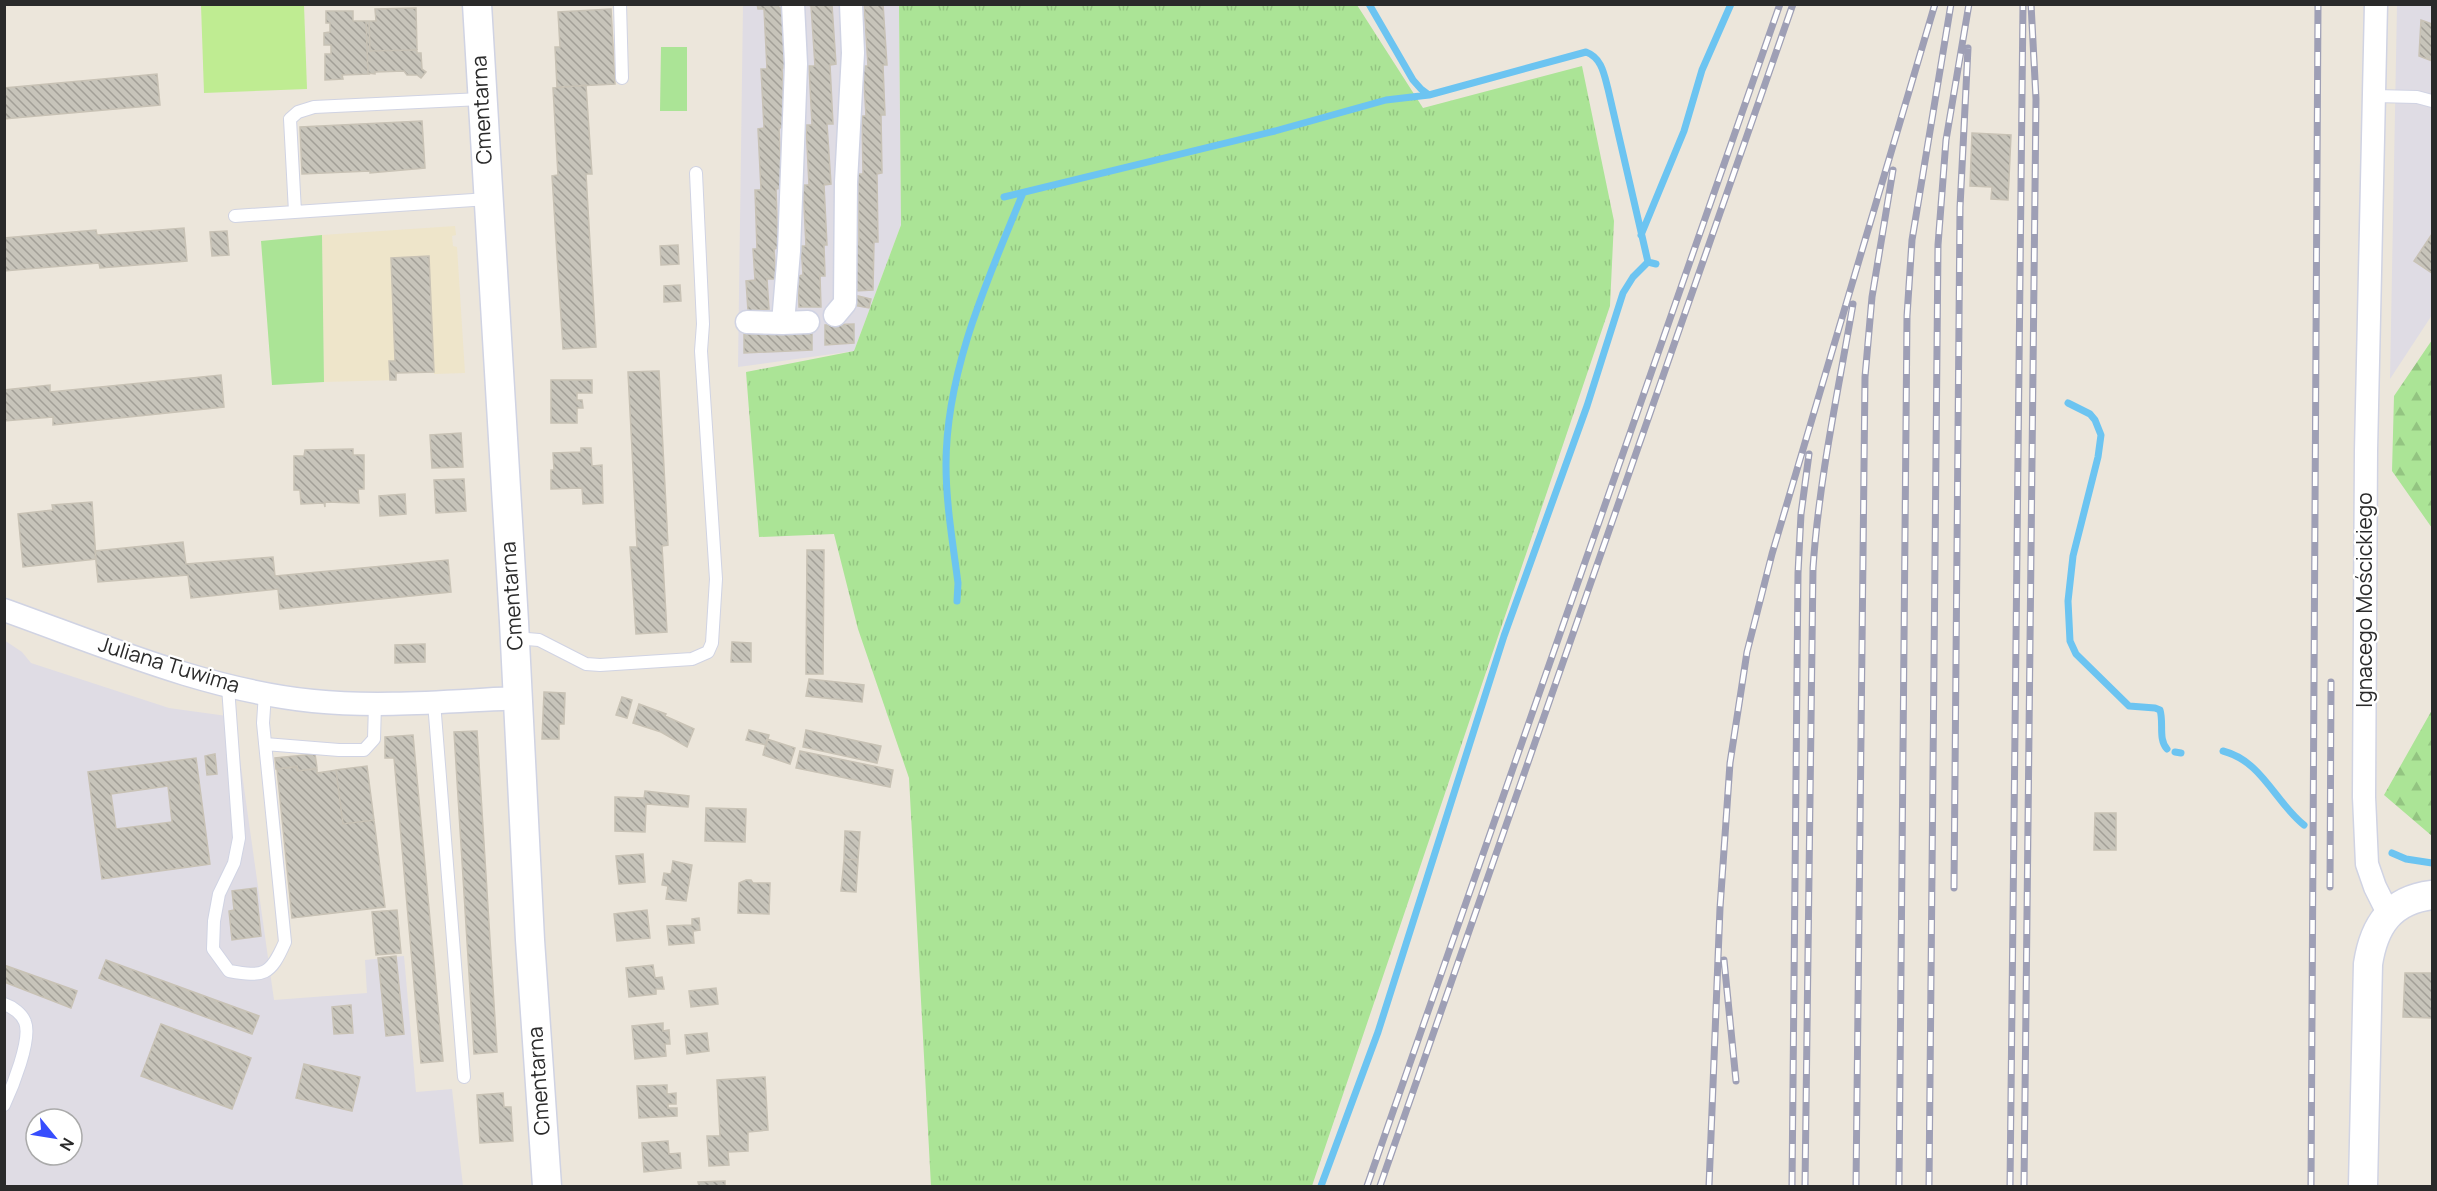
<svg xmlns="http://www.w3.org/2000/svg" width="2437" height="1191" font-family="Manrope,sans-serif">
  <style>
    .industrial { fill: #dfdce4; fill-rule: evenodd }
    .education { fill: #eee5ca }
    .grass { fill: url(#grass-tufts) }
    .forest { fill: url(#forest-firs) }
    .park { fill: #abe496 }
    .pitch { fill: #bfec92 }
    .lines { fill: none; stroke-linecap: round; stroke-linejoin: round }
    .stream { stroke: #6cc4f1; stroke-width: 7 }
    .building { fill: url(#building-back-hatch); stroke: #c8c2b5; stroke-width: 1.5; fill-rule: evenodd }
    .service-casing { stroke: #d0d3e3; stroke-width: 14 }
    .minor-casing { stroke: #d0d3e3; stroke-width: 25 }
    .tertiary-casing { stroke: #d0d3e3; stroke-width: 31 }
    .service { stroke: #fff; stroke-width: 12 }
    .minor { stroke: #fff; stroke-width: 22 }
    .tertiary { stroke: #fff; stroke-width: 28 }
    .rail-casing { stroke: #9e9fb5; stroke-width: 7 }
    .rail { stroke: #fff; stroke-width: 4.5; stroke-dasharray: 14; stroke-linecap: butt }
    .labels { text-anchor: middle; stroke-width: 4.5; stroke-linejoin: round; paint-order: stroke }
    .street-label { font-size: 21px; fill: #2a2a2a; stroke: #fff }
  </style>
  <defs>
    <pattern id="grass-tufts" width="24" height="20" patternUnits="userSpaceOnUse" patternTransform="scale(1.5)"><rect width="24" height="20" fill="#abe496"/><path d="M3 7l-1-3M5 7V3M7 7l1-3M15 17l-1-3M17 17v-4M19 17l1-3" fill="none" stroke="#93c481"/></pattern>
    <pattern id="forest-firs" width="22" height="20" patternUnits="userSpaceOnUse" patternTransform="scale(1.5)"><rect width="22" height="20" fill="#abe496"/><path d="M5 1l3.5 6h-7zM16 11l3.5 6h-7z" fill="#93c481"/></pattern>
    <pattern id="building-back-hatch" width="6" height="6" patternUnits="userSpaceOnUse" patternTransform="scale(1.5)"><rect width="6" height="6" fill="#c7c4ba"/><path d="M-1 5l2 2M0 0l6 6M5-1l2 2" fill="none" stroke="#a29f97"/></pattern>
  </defs>
  <rect width="100%" height="100%" fill="#ece6db"/>
  <!-- industrial -->
  <path class="industrial" d="M743 5H899L901 225 854 351 738 367Z
    M2397 5 2432 6V315L2390 379Z
    M4 640 22 652 31 663 169 708 234 717 274 1000 367 993 365 960 404 956 416 1092 452 1089 463 1186H5ZM36 1119H72V1155H36Z"/>
  <!-- education -->
  <path class="education" d="M455 226 456 235 452 236 453 246 457 247 465 373 434 374V372L396 373V380L324 382 322 235Z"/>
  <!-- grass -->
  <path class="grass" d="M899 5H1357L1423 108 1582 66 1614 221 1610 306 1312 1186H931L909 778 858 629 834 534 759 537 746 372 854 351 901 225Z"/>
  <!-- forest -->
  <path class="forest" d="M2432 340V528L2392 471 2394 396Z
    M2432 710V836L2384 795Z"/>
  <!-- park -->
  <path class="park" d="M661 47H687V111H660Z
    M322 235 324 382 272 385 261 241Z"/>
  <!-- pitch -->
  <path class="pitch" d="M201 5H304L307 89 204 93Z"/>
  <g class="lines">
    <!-- stream -->
    <path class="stream" d="M1369 4 1413 80 1421 89 1429 95 1586 52C1602 58 1604 74 1608 89L1648 262 1656 264
      M1004 197 1275 131 1386 100 1429 95
      M1641 235 1684 131 1702 70 1731 4
      M2068 403 2090 414 2095 420 2101 435 2098 457 2073 556 2068 601 2070 641 2076 654 2129 706 2155 708 2160 710C2164 723 2158 739 2167 749
      M957 601 958 583C953 544 946 504 946 465 946 370 988 279 1023 193
      M2223 751C2262 761 2275 802 2304 825
      M2175 752 2181 753
      M2392 853 2406 859 2432 863
      M1321 1186 1378 1032 1504 636 1587 406 1623 293 1633 277 1648 262"/>
  </g>
  <!-- building -->
  <path class="building" d="M757 4H778L779 8H785L788 68H782L785 127 779 128 782 188 776 189 778 248 774 249 776 279H767L769 309 748 311 746 281 755 280 753 249H757L755 190H761L758 129 764 128 761 69H767L764 9H758Z
    M806 4 832 5 836 64 830 65 833 124H827L831 184 824 185 827 245H824L825 276H820L821 307H799L798 276 803 275 801 246H806L803 185H809L806 125H812L809 66H815L811 6Z
    M864 4H883L887 65H883L885 115H881L882 173 877 174 878 242H874L873 290 855 291V243L859 242 858 174H863L862 116H866L863 66H868Z
    M416 8 417 50 370 51 369 21H376L375 9Z
    M611 9 615 84 557 87 555 47H560L558 12Z
    M326 11H353V21H366L368 73 370 74 342 75 343 79 325 80V54H331V45H324V33L330 32V23H326Z
    M2421 20 2432 24V61L2419 56Z
    M366 21H369L370 51 417 50V53H421L422 69 426 72 421 78 417 75H407L404 71 375 72V74L368 73Z
    M157 74 160 105 4 119V88Z
    M586 85 592 174H586L596 347 563 349 552 176 558 175 553 88Z
    M422 121 425 168 370 173V171L302 174 300 127Z
    M1972 133 2011 135 2008 200 1991 199 1992 187 1970 186Z
    M184 228 187 261 100 268 99 263 4 271V238L96 230 97 235Z
    M227 231 229 255 212 256 210 232Z
    M2432 234V273L2414 261Z
    M678 245 679 264 661 265 660 246Z
    M429 256 434 372 396 373V380H390L389 361H395L391 258Z
    M680 285 681 301 664 302V286Z
    M854 295 871 299 869 308 852 305Z
    M854 324V343L825 345V325Z
    M812 331V350L744 353V334Z
    M659 371 668 545 662 546 667 632 636 634 630 547H637L628 372Z
    M221 375 224 407 53 425V417L4 421V390L50 385V392Z
    M551 380H592V393H577V400H582L583 408H577V423H551Z
    M461 433 463 467 432 468 430 435Z
    M581 448H591L592 466 602 465 603 503 583 504 582 488 551 489V470H554L553 453 581 452Z
    M353 449V455H364V489H358L359 503 325 502V507L324 503 301 504 300 490H294V456H304L305 450Z
    M464 479 466 511 436 513 434 480Z
    M405 494 406 514 380 516 379 496Z
    M92 502 96 559 23 567 18 514 53 510 52 505Z
    M183 542 186 564 273 557 275 576 448 560 451 592 280 609 278 589 191 598 188 575 98 582 95 551Z
    M807 550H824L823 674H806Z
    M732 642 751 643V662H731Z
    M425 644V662L395 663V645Z
    M809 679 864 685 862 702 806 696Z
    M544 692 565 693 564 724H559V739H542Z
    M622 697 632 700 627 718 616 715Z
    M639 704 666 714 665 716 694 729 687 747 661 732 633 723Z
    M749 730 769 735 766 745 746 740Z
    M806 730 881 746 877 763 803 747Z
    M477 731 497 1052 474 1054 454 732Z
    M413 735 443 1061 421 1063 394 758H385V737Z
    M767 739 795 748 790 764 763 755Z
    M800 751 893 770 890 787 796 768Z
    M215 754 217 774 207 775 205 756Z
    M315 754 317 768 298 771 297 766 276 769 275 758Z
    M196 758 210 864 102 879 88 772ZM168 786 172 822 116 829 111 794Z
    M367 766 374 820 343 824 336 770Z
    M297 767V771L317 769V773L336 770 343 824 374 820 385 907 292 918 277 769Z
    M645 791 689 796 688 807 646 804 645 832 615 831V797L644 798Z
    M706 808 746 809 745 842 705 841Z
    M2095 813H2116V850H2094Z
    M845 831 860 832 858 860 844 859Z
    M643 854 645 882 619 884 616 856Z
    M844 859 858 860 856 892 841 891Z
    M673 861 692 865 686 901 666 899 668 886 662 885 664 873 671 874Z
    M746 880H751L753 883H770L769 914 738 913 739 883Z
    M256 888 261 936 232 940 229 911 234 910 232 891Z
    M397 910 401 953 376 955 372 912Z
    M647 910 650 938 617 941 614 914Z
    M699 918 700 930 693 931 694 943 669 945 667 926 692 925V919Z
    M396 956 404 1034 386 1036 378 958Z
    M106 960 259 1016 252 1034 99 978Z
    M4 965 77 991 71 1008 4 982Z
    M653 965 655 978 662 977 664 989H656V994L629 997 626 968Z
    M2405 973H2432V1018L2403 1017Z
    M716 988 718 1004 691 1007 689 991Z
    M351 1005 353 1033 334 1034 332 1007Z
    M663 1023V1031L669 1030 670 1044H665L666 1056 635 1059 632 1026Z
    M161 1024 251 1058 232 1109 141 1076Z
    M707 1033 709 1051 687 1054 685 1035Z
    M304 1064 360 1077 352 1111 296 1098Z
    M765 1077 768 1130 748 1132V1151L728 1152 729 1165 709 1166 707 1136H720L717 1080Z
    M667 1085V1094L676 1093V1104H668V1108H677V1116L639 1118 637 1086Z
    M503 1093 504 1107H511L513 1141 480 1143 477 1095Z
    M668 1141 669 1154 680 1153 681 1168 644 1172 642 1143Z
    M725 1181V1186H699L698 1182Z"/>
  <g class="lines">
    <defs>
      <path id="service" d="M620 4 622 78
        M2375 96 2417 97 2432 101
        M295 212 290 119 298 112 314 107 481 99
        M235 216 488 199
        M515 638 539 640 586 664 600 665 692 659 708 652 712 643 716 579 701 351 703 324 696 173
        M228 687 239 838 234 863 219 894 214 921 213 949 229 971C264 977 270 976 285 942L263 723 265 693
        M434 702 464 1077
        M265 744 339 750H364L374 739 375 704
        M4 1004C13 1007 22 1014 25 1022 32 1039 12 1088 4 1105"/>
      <path id="minor" d="M2376 4 2366 451 2364 797 2367 864 2375 887 2389 915
        M835 315 845 303 846 182 853 53 851 4
        M747 322 783 323 789 251 796 64 793 4
        M783 323 808 322
        M4 610C105 646 206 690 313 701 381 708 450 701 518 698"/>
      <path id="tertiary" d="M477 4 514 622 530 940 547 1186
        M2363 1186 2368 964C2374 925 2391 900 2432 895"/>
    </defs>
    <!-- service casing -->
    <use href="#service" class="service-casing"/>
    <!-- minor casing -->
    <use href="#minor" class="minor-casing"/>
    <!-- tertiary casing -->
    <use href="#tertiary" class="tertiary-casing"/>
    <!-- service -->
    <use href="#service" class="service"/>
    <!-- minor -->
    <use href="#minor" class="minor"/>
    <!-- tertiary -->
    <use href="#tertiary" class="tertiary"/>
    <defs>
      <path id="rail" d="M2330 887 2331 682
        M1954 888 1960 207 1968 48
        M1724 960 1736 1081
        M1367 1186 1780 4
        M1380 1186 1793 4
        M1709 1186 1720 908 1730 763 1747 652 1772 554 1935 4
        M1792 1186 1798 573 1801 514 1809 454
        M1805 1186 1813 568C1819 479 1838 392 1853 304
        M1856 1186 1865 377 1872 297 1893 170
        M1899 1186 1907 316 1912 240 1951 4
        M1929 1186 1938 245 1946 140 1969 4
        M2010 1186 2023 4
        M2024 1186 2036 99 2031 4
        M2311 1186 2318 4"/>
    </defs>
    <!-- rail casing -->
    <use href="#rail" class="rail-casing"/>
    <!-- rail -->
    <use href="#rail" class="rail"/>
  </g>
  <g class="labels">
    <!-- street labels -->
    <g class="street-label">
      <text transform="translate(482 110) rotate(-93)" y="7">Cmentarna</text>
      <text transform="translate(512 596) rotate(-94)" y="7">Cmentarna</text>
      <text transform="translate(2365 600) rotate(-90)" y="7">Ignacego Mościckiego</text>
      <text transform="translate(169 665) rotate(17)" y="7">Juliana Tuwima</text>
      <text transform="translate(539 1081) rotate(-94)" y="7">Cmentarna</text>
    </g>
  </g>
  <!-- border -->
  <rect width="2437" height="1191" fill="none" stroke="#2a2a2a" stroke-width="12"/>
  <!-- north arrow -->
  <g transform="translate(54 1137) rotate(120)"><circle r="28" fill="#ffffff" stroke="#aaaaaa" stroke-width="1.5"/>
  <path d="M0-4.5L10 22L0 15L-10 22Z" fill="#374dfd"/>
  <text y="-9" font-size="16" font-weight="bold" text-anchor="middle" fill="#2a2a2a">N</text>
  </g>
</svg>
